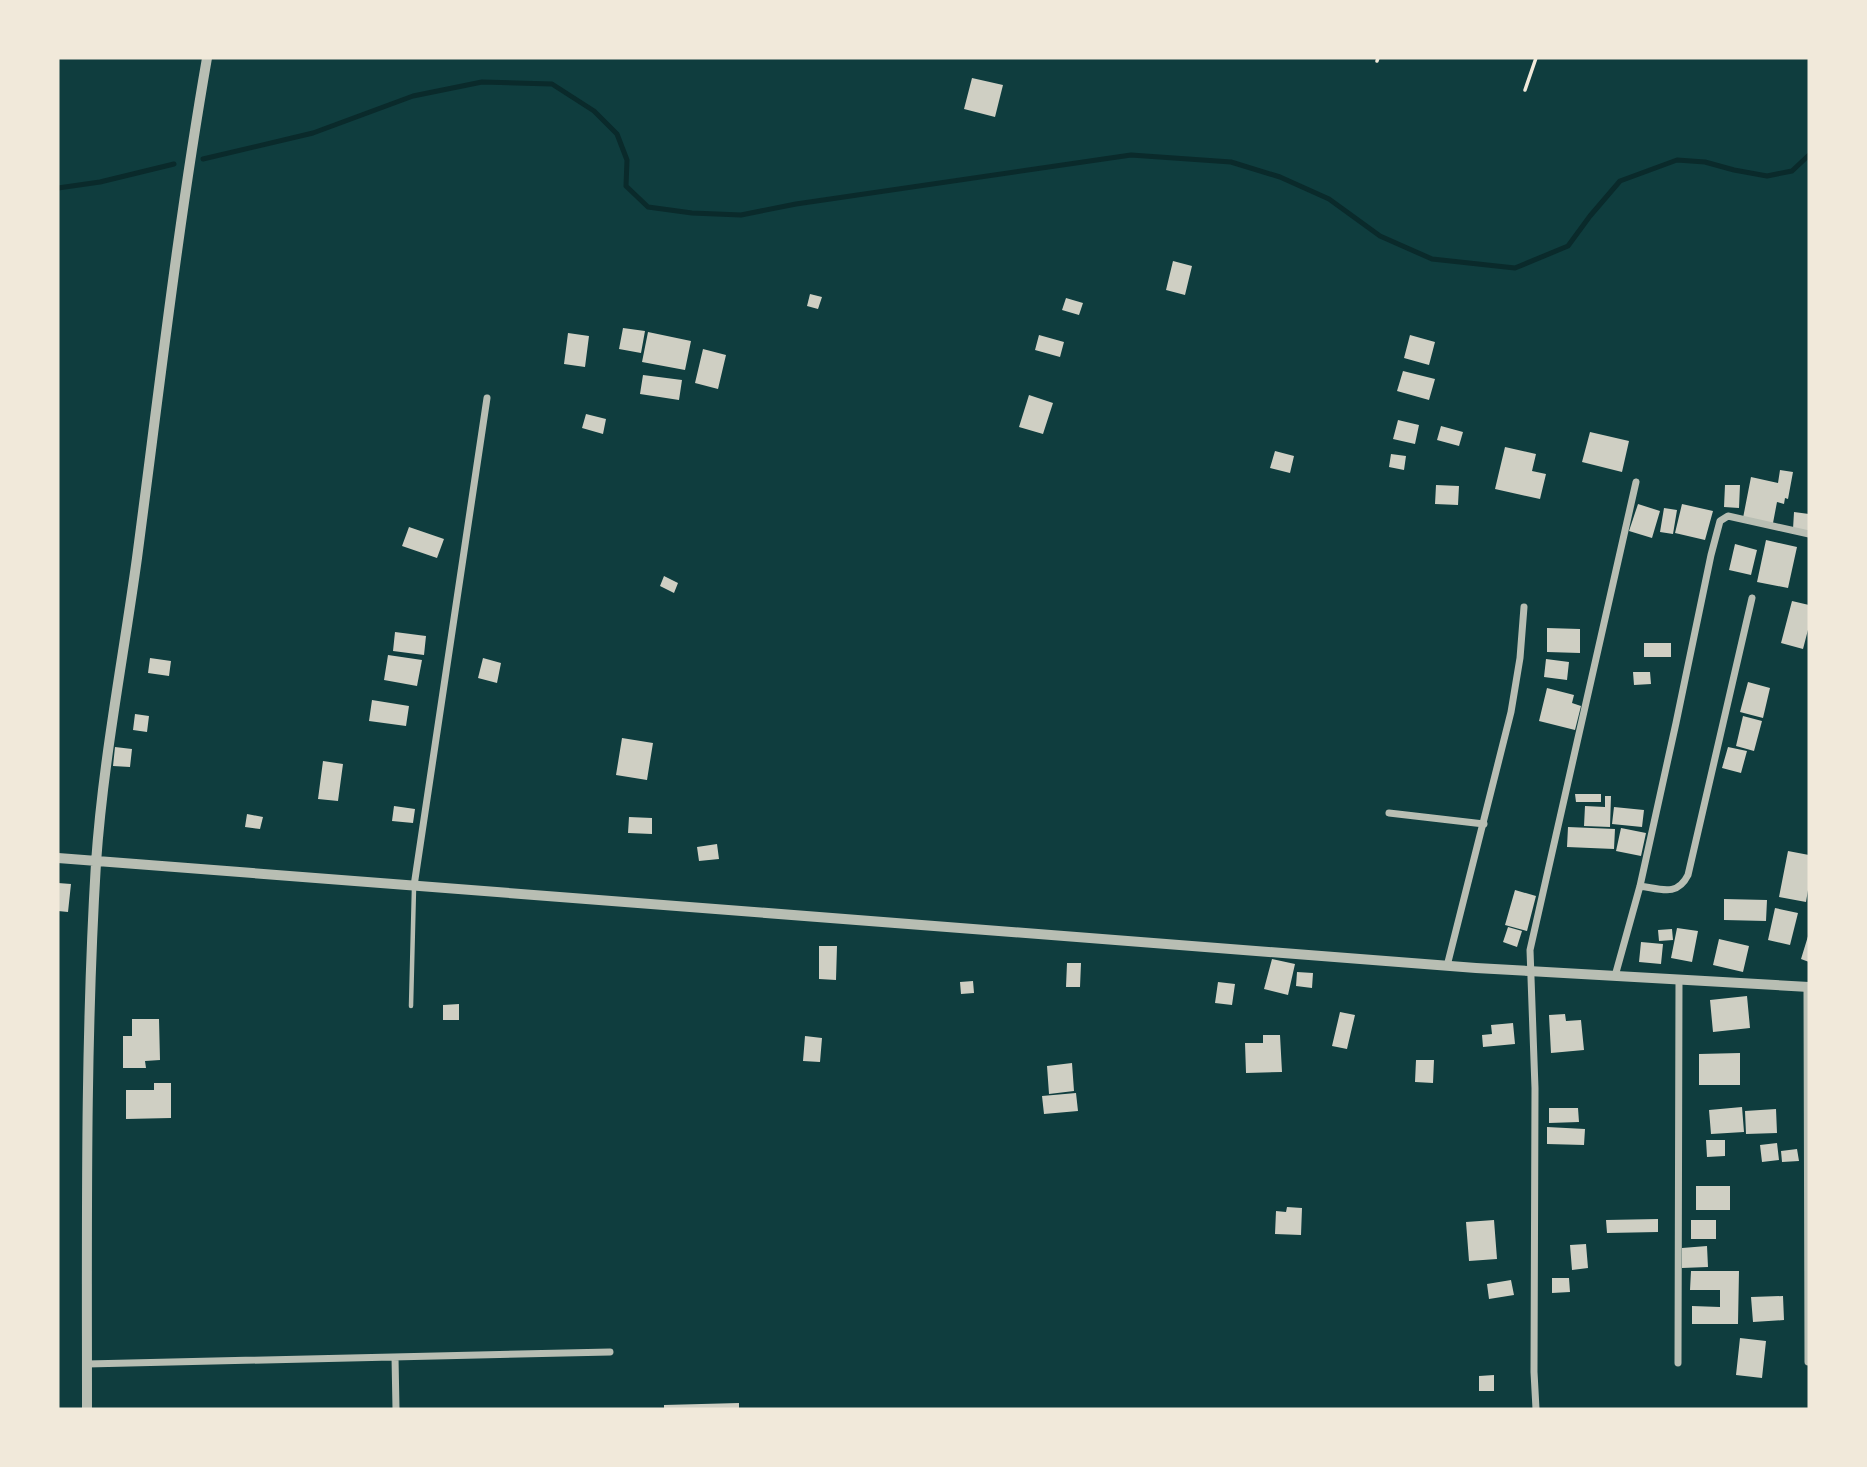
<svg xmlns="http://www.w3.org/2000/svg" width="1867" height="1467" font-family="Ubuntu,sans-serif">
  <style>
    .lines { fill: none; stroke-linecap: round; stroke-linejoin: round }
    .stream { stroke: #0a2a2b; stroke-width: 5 }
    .building { fill: #cfcfc3 }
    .path { stroke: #f1e9da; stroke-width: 3.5 }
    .service { stroke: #b8beb3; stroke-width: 4.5 }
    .minor { stroke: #b8beb3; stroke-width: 7 }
    .tertiary { stroke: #b8beb3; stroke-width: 10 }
  </style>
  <rect width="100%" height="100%" fill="#0f3d3e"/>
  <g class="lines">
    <!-- stream -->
    <path class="stream" d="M203 159 313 133 413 96 482 82 552 84 594 111 617 134 627 160 626 186 648 207 692 213 741 215 796 204 1131 155 1231 162 1280 177 1329 199 1380 236 1432 259 1515 268 1568 246 1590 216 1620 181 1677 160 1705 162 1734 170 1767 176 1792 171 1809 155
      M58 188 100 182 174 164"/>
  </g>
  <!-- building -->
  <path class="building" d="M972 78 1003 85 995 117 964 109Z
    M1173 261 1192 266 1185 295 1166 290Z
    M810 294 822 297 818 309 807 306Z
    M1066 298 1083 303 1079 315 1062 310Z
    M623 328 645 331 641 353 619 349Z
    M648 332 691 341 685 370 642 362Z
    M568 333 589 336 585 367 564 364Z
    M1039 335 1064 342 1060 357 1035 350Z
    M1410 335 1435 342 1429 365 1404 358Z
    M703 349 726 355 718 389 695 383Z
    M1403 371 1435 379 1429 400 1397 391Z
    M643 375 682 380 679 400 640 394Z
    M1029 395 1053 403 1043 434 1019 427Z
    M586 414 606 419 603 434 582 428Z
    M1398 420 1419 425 1415 444 1393 439Z
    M1441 426 1463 432 1459 446 1437 440Z
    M1590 432 1629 441 1622 472 1582 462Z
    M1505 447 1536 454 1532 471 1546 474 1540 499 1495 489Z
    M1275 451 1294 456 1290 473 1270 468Z
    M1391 454 1406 456 1404 470 1389 467Z
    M1780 470 1793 472 1788 499 1785 498 1784 504 1777 502 1773 523 1743 518 1751 477 1778 483Z
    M1436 485 1459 486 1458 505 1435 504Z
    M1725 485H1740L1739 508 1724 507Z
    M1638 504 1660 511 1652 538 1629 531Z
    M1682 504 1713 511 1705 540 1675 533Z
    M1664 508 1677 510 1673 534 1660 532Z
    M1794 512 1809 514V531L1793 529Z
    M409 527 444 539 437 558 402 546Z
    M1766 540 1797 547 1788 588 1757 582Z
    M1735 544 1757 550 1751 575 1729 570Z
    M664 576 678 583 674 593 660 586Z
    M1792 601 1809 605V626L1803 649 1781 643Z
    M1547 628 1580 629V653L1547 652Z
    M395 632 426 636 424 655 393 651Z
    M1644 643H1671V657H1644Z
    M388 655 422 660 417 686 384 680Z
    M150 658 171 661 169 676 148 673Z
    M483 658 501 663 497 683 478 678Z
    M1546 659 1569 662 1567 680 1544 677Z
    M1633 672H1650L1651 684 1634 685Z
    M1748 682 1770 688 1763 718 1740 712Z
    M1547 688 1574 695 1572 703 1581 706 1575 730 1539 721Z
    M372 700 409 706 406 726 369 721Z
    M135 714 149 716 147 732 133 730Z
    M1743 716 1762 721 1754 751 1736 746Z
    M622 738 653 743 647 780 616 775Z
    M115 747 132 749 130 767 113 766Z
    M1728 747 1747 751 1741 773 1722 768Z
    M323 761 343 764 338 801 318 799Z
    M1575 794H1601V802H1576Z
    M1605 796H1611L1610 827 1584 826 1585 806 1605 807Z
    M394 806 415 809 413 823 392 821Z
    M1614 807 1644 810 1642 827 1612 824Z
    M247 814 263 817 260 829 245 827Z
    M629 817 652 818V834L628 833Z
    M1568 827 1615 829 1614 849 1567 847Z
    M1621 828 1646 833 1641 856 1616 851Z
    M717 844 719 859 699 861 697 847Z
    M1788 851 1809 855V884L1806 902 1779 897Z
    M58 883 71 884 68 912 58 911Z
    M1515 890 1536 896 1527 931 1505 925Z
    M1724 899 1767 900 1766 921 1724 920Z
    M1775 908 1798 913 1790 945 1768 940Z
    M1508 927 1522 931 1517 947 1503 942Z
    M1677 928 1698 931 1692 962 1671 958Z
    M1672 929 1673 940 1659 941 1658 930Z
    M1809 933V962L1801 959Z
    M1719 939 1749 946 1743 972 1713 965Z
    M1641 942 1663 944 1661 964 1639 962Z
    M819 946H837L836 980 819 979Z
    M1272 959 1295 964 1288 995 1264 989Z
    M1067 963H1081L1080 987H1066Z
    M1297 972 1313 973 1312 988 1296 986Z
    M973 981 974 993 961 994 960 982Z
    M1218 982 1235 984 1232 1005 1215 1003Z
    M1747 996 1750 1028 1713 1032 1710 1000Z
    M459 1004V1020H443V1005Z
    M1340 1012 1355 1015 1347 1049 1332 1046Z
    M1565 1014 1566 1021 1581 1020 1584 1050 1551 1053 1549 1015Z
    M132 1019H159L160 1060 145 1061 146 1068H123V1036H132Z
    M1513 1023 1515 1044 1483 1047 1482 1035 1492 1034 1491 1025Z
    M1263 1035H1280L1282 1072 1246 1073 1245 1043H1263Z
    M805 1036 822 1038 820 1062 803 1061Z
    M1740 1053V1085H1699V1054Z
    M1416 1060H1434L1433 1083 1415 1082Z
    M1072 1063 1074 1091 1049 1094 1047 1066Z
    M154 1083H171V1118L126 1119V1090H154Z
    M1076 1093 1078 1111 1044 1114 1042 1096Z
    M1742 1107 1744 1132 1711 1134 1709 1110Z
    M1549 1108H1578L1579 1122 1549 1123Z
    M1776 1109 1777 1133 1746 1134 1745 1111Z
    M1547 1127 1585 1129 1584 1145 1547 1144Z
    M1706 1140H1725V1156L1707 1157Z
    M1777 1143 1779 1160 1762 1162 1760 1145Z
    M1797 1149 1799 1161 1782 1162 1781 1151Z
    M1696 1186H1730V1210H1696Z
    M1287 1207 1302 1208 1301 1235 1275 1234 1276 1211 1286 1212Z
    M1658 1219V1232L1607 1233 1606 1220Z
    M1494 1220 1497 1259 1469 1261 1466 1222Z
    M1691 1220H1716V1239H1691Z
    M1586 1244 1588 1268 1572 1270 1570 1245Z
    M1707 1246 1708 1267 1682 1268V1248Z
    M1691 1271H1739L1738 1324H1692V1306L1720 1307V1290H1690Z
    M1552 1278H1569L1570 1292 1552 1293Z
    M1511 1280 1514 1295 1489 1299 1487 1284Z
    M1783 1296 1784 1320 1753 1322 1751 1297Z
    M1740 1338 1766 1341 1762 1378 1736 1375Z
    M1494 1375V1391H1479V1376Z
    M739 1403V1409H664V1405Z"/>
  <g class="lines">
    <!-- path -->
    <path class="path" d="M1377 61 1378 58
      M1525 90 1536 58"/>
    <!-- service -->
    <path class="service" d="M411 1006 414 888"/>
    <!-- minor -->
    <path class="minor" d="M1389 813 1484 824
      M414 886 487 398
      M1640 886C1661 889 1677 897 1688 875L1752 598
      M1447 966 1511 712 1520 658 1524 607
      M1615 976 1640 886 1676 723 1711 555 1720 521 1728 516 1809 534
      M1807 987 1808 1362
      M395 1357 396 1409
      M1678 1363 1679 980
      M87 1364 610 1352
      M1536 1409 1534 1372 1535 1088 1530 950 1636 482"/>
    <!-- tertiary -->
    <path class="tertiary" d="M58 858 1476 968 1809 987
      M87 1409C87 1227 85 1045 96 863 103 761 123 660 137 558 159 391 178 224 207 58"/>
  </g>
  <!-- border -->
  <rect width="1867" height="1467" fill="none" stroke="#f1e9da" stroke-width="119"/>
</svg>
